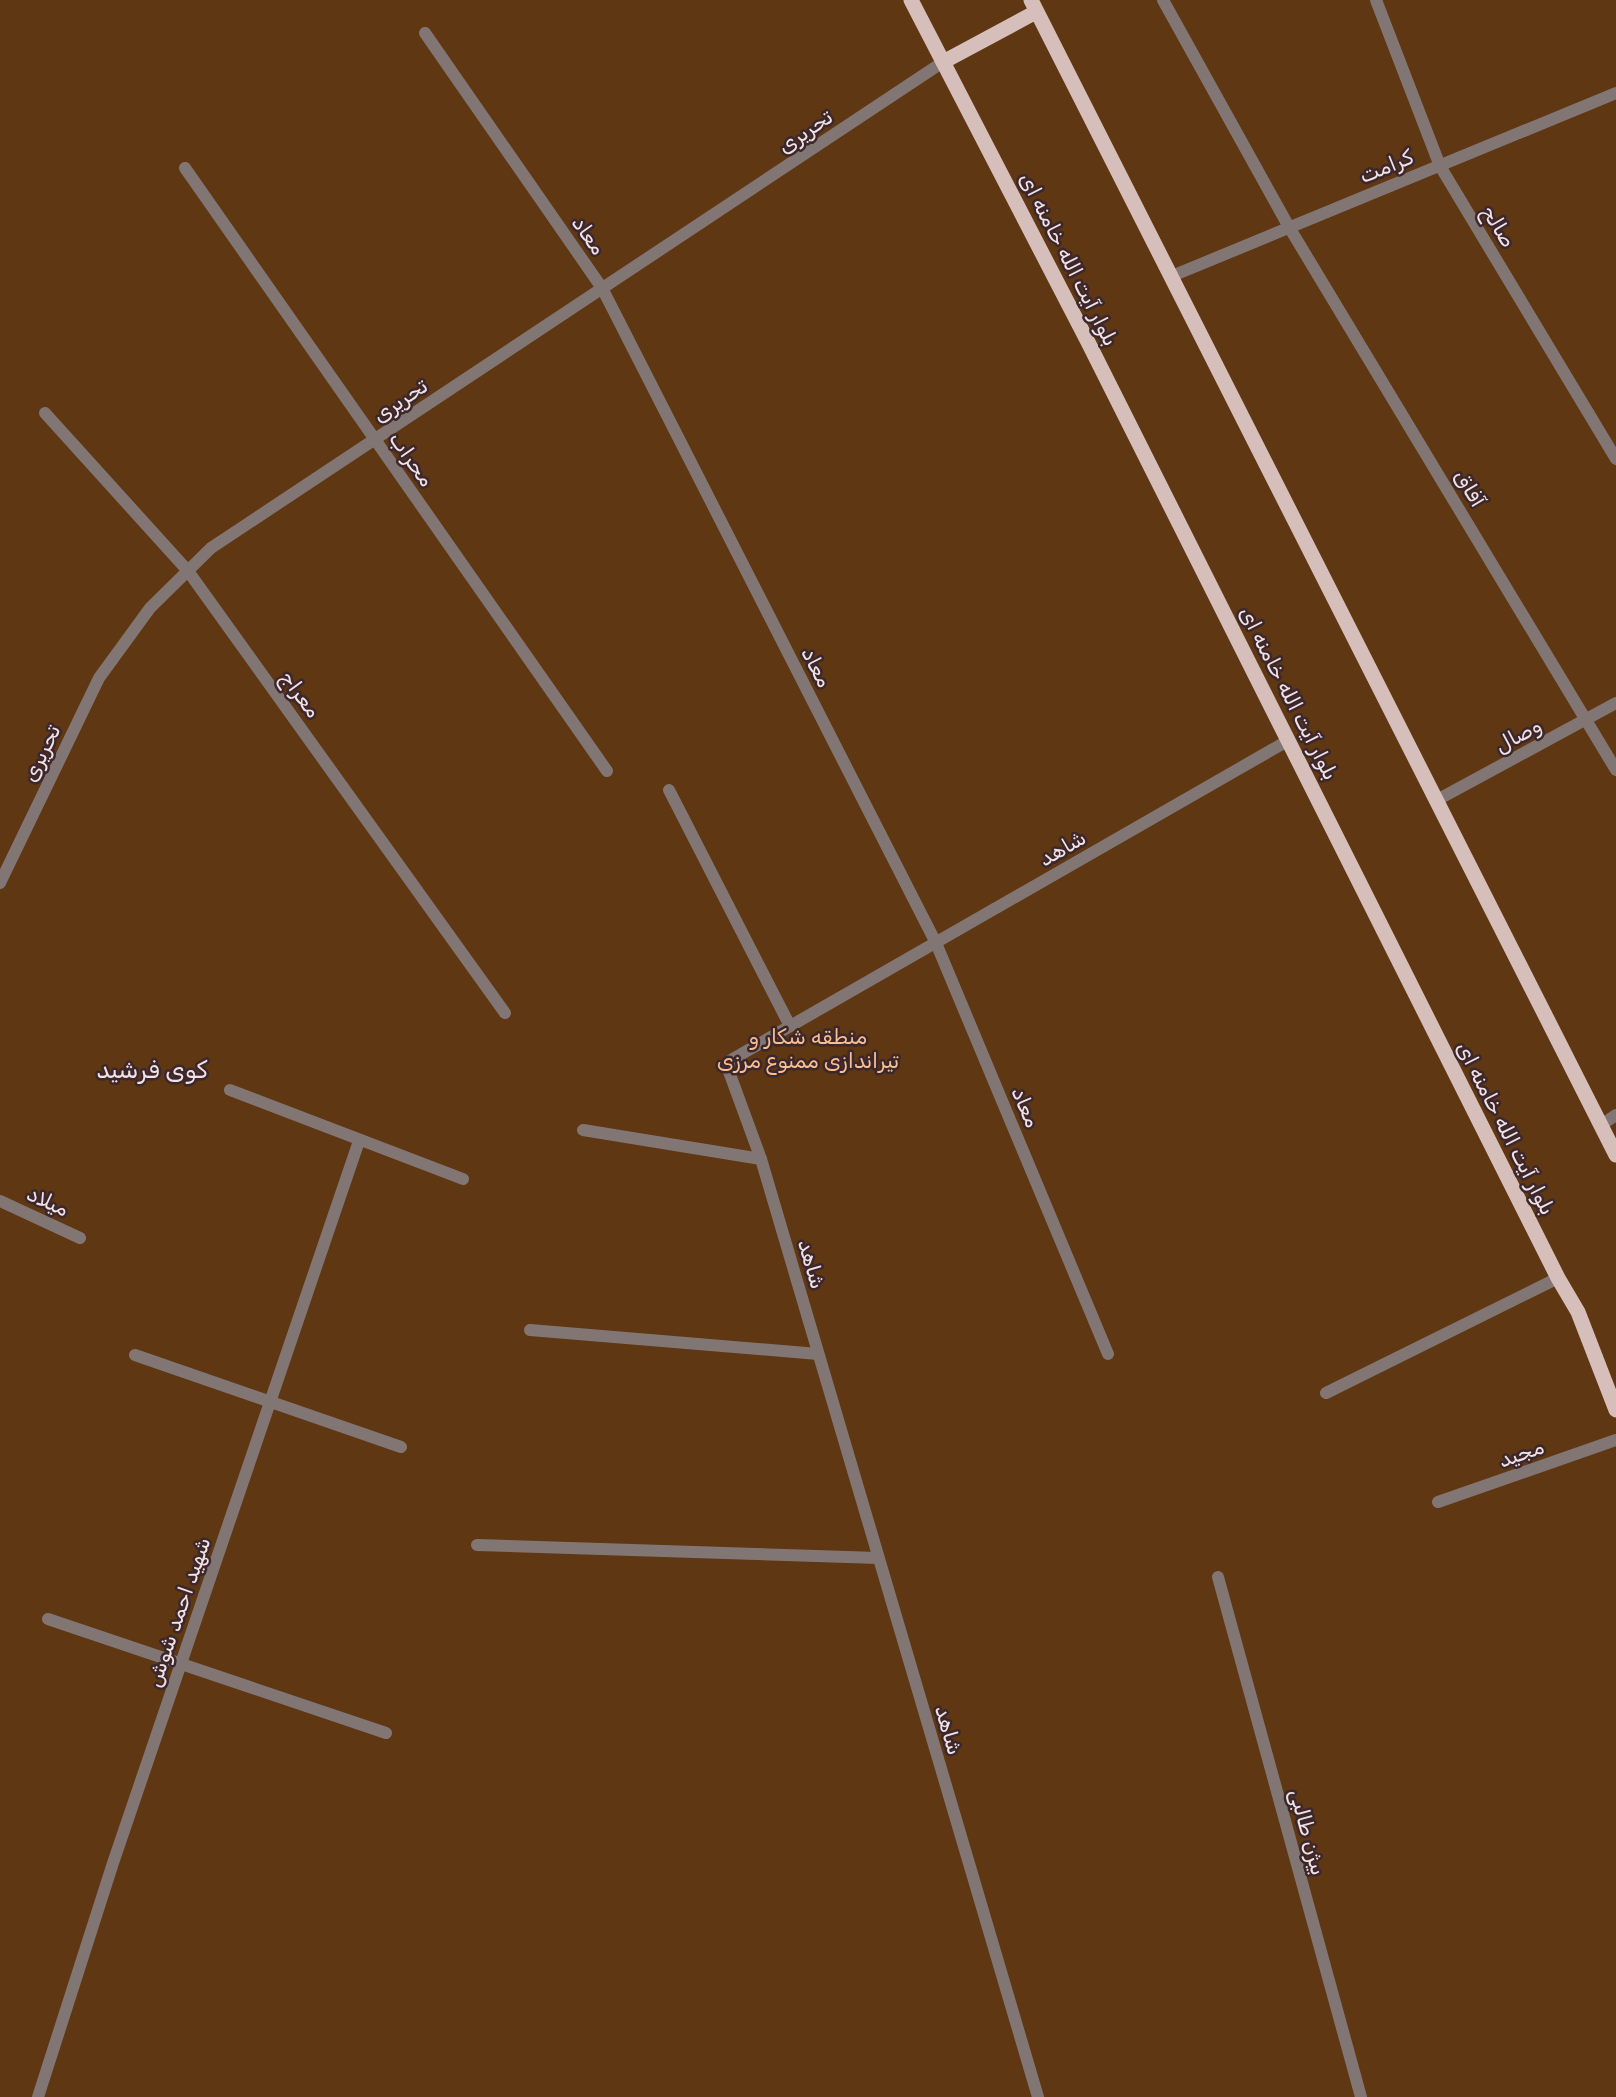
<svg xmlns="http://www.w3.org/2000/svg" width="1616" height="2097" viewBox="0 0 1616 2097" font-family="Rubik,Vazirmatn,sans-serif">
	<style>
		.green { fill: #5f3712 }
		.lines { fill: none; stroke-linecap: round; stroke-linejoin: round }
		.service { stroke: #827674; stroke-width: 12 }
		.minor { stroke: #827674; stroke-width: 12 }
		.primary { stroke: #d6bfbb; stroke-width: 15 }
		.labels { text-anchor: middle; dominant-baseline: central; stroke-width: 5; stroke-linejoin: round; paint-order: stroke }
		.street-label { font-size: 21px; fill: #f0e2e5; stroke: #3b272c }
		.park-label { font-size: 21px; fill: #f9be90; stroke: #3b272c }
		.quarter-label { font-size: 24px; fill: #f0e2e5; stroke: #3b272c }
	</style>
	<rect width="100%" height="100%" fill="#3b272c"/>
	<rect class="green" x="0" y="0" width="1616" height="2097"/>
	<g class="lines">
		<polyline class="service" points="1163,0 1289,227"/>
		<g class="minor">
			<polyline points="1376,0 1440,166 1616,459"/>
			<polyline points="425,33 602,288 936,943 1108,1354"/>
			<polyline points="185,168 607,771"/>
			<polyline points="1289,227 1616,770"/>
			<polyline points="1172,276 1616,93"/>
			<polyline points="45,413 188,571 505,1013"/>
			<polyline points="669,790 790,1026"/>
			<polyline points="1437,800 1616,703"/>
			<polyline points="0,883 99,678 150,608 211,548 943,62"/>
			<polyline points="230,1090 463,1179"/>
			<polyline points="1601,1125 1616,1115"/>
			<polyline points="583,1130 761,1159"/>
			<polyline points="0,1201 80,1238"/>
			<polyline points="530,1330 818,1354"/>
			<polyline points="135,1355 401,1447"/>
			<polyline points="1326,1393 1558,1278"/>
			<polyline points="1438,1502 1616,1440"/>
			<polyline points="477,1545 878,1558"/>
			<polyline points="1218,1577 1361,2097"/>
			<polyline points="48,1619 386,1733"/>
			<polyline points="38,2097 113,1863 359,1141"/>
			<polyline points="1038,2097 761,1159 728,1069 731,1060 1289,740"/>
		</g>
		<g class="primary">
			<polyline points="911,0 1088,342 1558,1278 1578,1312 1616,1410"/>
			<polyline points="1031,0 1616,1155"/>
			<polyline points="943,62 1036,12"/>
		</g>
	</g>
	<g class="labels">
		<g class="street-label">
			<text transform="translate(805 131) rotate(-34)">تحریری</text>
			<text transform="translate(1386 166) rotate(-22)">کرامت</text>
			<text transform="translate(1499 226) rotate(59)">صالح</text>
			<text transform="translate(589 235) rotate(55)">معاد</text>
			<text transform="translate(1069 259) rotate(63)">بلوار آیت الله خامنه ای</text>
			<text transform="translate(400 400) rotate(-34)">تحریری</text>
			<text transform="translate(412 459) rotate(55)">محراب</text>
			<text transform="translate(1470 488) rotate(59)">آفاق</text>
			<text transform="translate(817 667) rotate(63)">معاد</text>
			<text transform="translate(1289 693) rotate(63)">بلوار آیت الله خامنه ای</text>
			<text transform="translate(301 694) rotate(54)">معراج</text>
			<text transform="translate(1518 735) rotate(-28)">وصال</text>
			<text transform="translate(41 753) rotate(-64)">تحریری</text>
			<text transform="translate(1062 848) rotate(-30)">شاهد</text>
			<text transform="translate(1026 1107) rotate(67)">معاد</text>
			<text transform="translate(1506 1128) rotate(63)">بلوار آیت الله خامنه ای</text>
			<text transform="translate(48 1201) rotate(25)">میلاد</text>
			<text transform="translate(812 1264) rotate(74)">شاهد</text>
			<text transform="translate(1521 1453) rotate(-19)">مجید</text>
			<text transform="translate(178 1612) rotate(-71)">شهید احمد شوش</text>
			<text transform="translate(949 1730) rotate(74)">شاهد</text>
			<text transform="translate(1308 1832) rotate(75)">بیژن طالبی</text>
		</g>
		<g class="park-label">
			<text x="808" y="1036">منطقه شکار و<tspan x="808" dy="24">تیراندازی ممنوع مرزی</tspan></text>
		</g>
		<g class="quarter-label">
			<text x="152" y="1070">کوی فرشید</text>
		</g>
	</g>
</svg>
